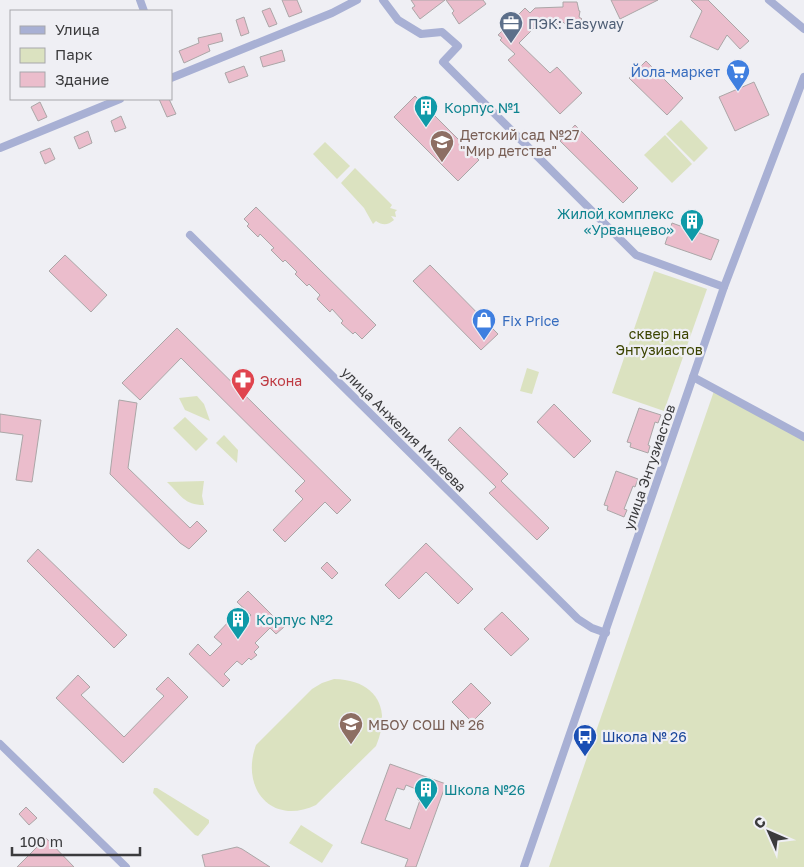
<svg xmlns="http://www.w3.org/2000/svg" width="804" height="867" viewBox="0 0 804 867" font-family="'Golos Text',sans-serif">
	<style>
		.green { fill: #dbe2c0 }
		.building { fill: #ebbdcc; stroke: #aba6a7; fill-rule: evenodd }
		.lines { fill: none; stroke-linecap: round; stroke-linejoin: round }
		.minor { stroke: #a8b0d4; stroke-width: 8 }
		.labels { text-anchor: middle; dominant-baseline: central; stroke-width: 4.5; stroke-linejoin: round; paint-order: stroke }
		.service-label { font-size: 14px; fill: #4e5e75; stroke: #efeff4; text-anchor: start }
		.shop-label { font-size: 14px; fill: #366cbe; stroke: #efeff4; text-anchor: end }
		.culture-label { font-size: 14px; fill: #0d838f; stroke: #efeff4; text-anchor: start }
		.education-label { font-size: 14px; fill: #785e54; stroke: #efeff4; text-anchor: start }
		.park-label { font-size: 14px; fill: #3c4400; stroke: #efeff4 }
		.health-label { font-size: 14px; fill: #be3a42; stroke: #efeff4; text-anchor: start }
		.street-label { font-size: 14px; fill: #3b3b3d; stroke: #efeff4 }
		.transit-label { font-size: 14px; fill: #164399; stroke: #efeff4; text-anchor: start }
	</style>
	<rect width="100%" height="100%" fill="#efeff4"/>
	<g class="green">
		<polygon points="681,120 708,148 694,162 666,134"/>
		<polygon points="665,135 692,164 672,183 644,155"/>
		<polygon points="325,142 350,166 337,179 313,154"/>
		<path d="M355 168 392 205 390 208 397 210 395 212 396 217 391 216 394 220C388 225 383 226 376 221L373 224 364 208 341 183Z"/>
		<polygon points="654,271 707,289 664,411 612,393"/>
		<polygon points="527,368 539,372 532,394 520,391"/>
		<polygon points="714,391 804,440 804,867 549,867"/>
		<polygon points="197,396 204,404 210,421 185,410 179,398"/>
		<polygon points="185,417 208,439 196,451 173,428"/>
		<polygon points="224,435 238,450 237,463 216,443"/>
		<path d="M204 481 202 496 204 505C184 505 181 495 167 482Z"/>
		<path d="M334 679C376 680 392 708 376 746L316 805C272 826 240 789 256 745L312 689 322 683Z"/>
		<polygon points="154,788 157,788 209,820 209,823 198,836 195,835 153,793"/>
		<polygon points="301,825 333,845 322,863 289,843"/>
	</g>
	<g class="building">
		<polygon points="282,0 297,0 302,12 289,17"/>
		<polygon points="411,0 445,0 420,19 412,8 415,6"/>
		<polygon points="446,0 483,0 486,4 459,24 452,13 454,11"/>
		<polygon points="611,0 658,0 620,19"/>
		<polygon points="691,0 708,0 749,41 740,49 727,35 718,50 690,37 702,11"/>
		<polygon points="563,2 577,2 579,11 580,11 579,17 582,19 574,26 570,22 567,26 562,21 558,25 554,21 550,25 546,21 542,26 539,23 519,43 550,73 557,67 582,93 560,114 508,60 515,54 500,40 502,38 498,35 525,8 530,13 535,8 563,7"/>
		<polygon points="270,8 277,24 269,27 262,11"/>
		<polygon points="244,17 249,33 241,36 236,20"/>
		<polygon points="221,33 223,41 208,45 210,51 184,63 179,51 199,43 198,38"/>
		<polygon points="282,50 285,61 263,67 260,57"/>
		<polygon points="646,61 683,98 667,115 629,78"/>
		<polygon points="244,66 248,76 229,83 225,73"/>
		<polygon points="754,82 769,115 735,131 719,97"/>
		<polygon points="415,96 479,160 458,181 394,117"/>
		<polygon points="159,99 169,99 176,114 167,117"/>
		<polygon points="40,102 47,117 38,121 31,107"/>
		<polygon points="121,116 126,128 115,132 111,121"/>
		<polygon points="575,125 638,188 623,203 560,141"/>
		<polygon points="88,131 92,143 79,149 74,137"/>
		<polygon points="50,148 55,159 45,164 40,152"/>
		<polygon points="256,207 376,325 362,339 355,332 353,334 341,323 343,321 332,309 330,312 317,299 320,295 309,284 307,286 295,274 297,272 285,260 283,262 271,250 274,248 260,234 258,237 247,226 249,224 244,219"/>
		<polygon points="672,223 719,240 711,260 665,244"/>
		<polygon points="65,255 107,295 91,312 49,271"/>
		<polygon points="430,265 498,334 481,350 413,281"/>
		<polygon points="177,328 351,500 337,514 325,502 285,542 273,530 303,499 295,491 305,481 181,358 140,400 122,383"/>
		<polygon points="119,400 137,403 128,468 190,528 197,521 207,531 189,549 180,543 110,474"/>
		<polygon points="554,404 591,441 574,458 537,422"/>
		<polygon points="639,408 661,415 658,423 655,422 648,445 650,446 648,453 630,447 631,443 627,442"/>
		<polygon points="0,414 41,420 32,482 16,480 23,435 0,432"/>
		<polygon points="460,427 508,474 501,481 549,528 537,540 489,493 496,487 448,440"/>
		<polygon points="616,471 638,479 635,487 633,486 624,509 627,510 624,517 607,510 608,506 604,505"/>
		<polygon points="426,543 473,589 458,604 426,572 399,599 385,585"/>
		<polygon points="38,549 127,635 114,648 27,561"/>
		<polygon points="327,562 338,573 332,579 321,568"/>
		<polygon points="248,591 284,627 276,634 270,628 255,643 259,647 254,652 257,655 251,660 249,658 242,665 237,661 224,674 230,680 223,687 189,654 198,644 210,656 222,644 214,637 233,617 242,625 251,615 237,602"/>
		<polygon points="502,612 529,639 511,656 484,629"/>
		<polygon points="78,675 90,687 81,695 124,737 164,696 156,689 168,677 188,697 123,763 56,698"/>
		<polygon points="471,683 491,703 472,722 452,702"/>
		<path d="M390 764 446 784 416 867H405L408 859 361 843ZM406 785 421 791 418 800H420L410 829 385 820 397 788 404 790Z"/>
		<polygon points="26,807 37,818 29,825 19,814"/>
		<polygon points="46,838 74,867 17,867"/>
		<polygon points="237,847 242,849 270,867 205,867 202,855"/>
	</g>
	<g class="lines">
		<g class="minor">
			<polyline points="140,0 144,11"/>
			<polyline points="383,0 398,20 421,34 442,32 458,46 443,62 636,255 724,287"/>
			<polyline points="769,0 804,29"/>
			<polyline points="171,78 332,13 357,0"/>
			<polyline points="0,148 120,99"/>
			<polyline points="190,235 578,619 592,628 606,633"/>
			<polyline points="693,377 804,437"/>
			<polyline points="0,744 126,867"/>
			<polyline points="524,867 724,287 804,77"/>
		</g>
	</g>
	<defs>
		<g id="office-pin" transform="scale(1.25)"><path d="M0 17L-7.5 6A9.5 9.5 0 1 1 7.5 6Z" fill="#5c6f8a" stroke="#efeff4"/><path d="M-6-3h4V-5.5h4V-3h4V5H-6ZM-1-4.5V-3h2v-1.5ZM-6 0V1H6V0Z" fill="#fff"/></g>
		<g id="supermarket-pin" transform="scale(1.25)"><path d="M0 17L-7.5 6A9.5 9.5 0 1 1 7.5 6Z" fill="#3f7fe0" stroke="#efeff4"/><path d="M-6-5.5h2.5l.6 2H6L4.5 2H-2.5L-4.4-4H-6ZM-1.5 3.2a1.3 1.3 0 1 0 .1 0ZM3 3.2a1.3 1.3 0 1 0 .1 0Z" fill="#fff"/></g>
		<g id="building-pin" transform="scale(1.25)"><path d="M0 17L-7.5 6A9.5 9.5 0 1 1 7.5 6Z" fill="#0f9aa8" stroke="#efeff4"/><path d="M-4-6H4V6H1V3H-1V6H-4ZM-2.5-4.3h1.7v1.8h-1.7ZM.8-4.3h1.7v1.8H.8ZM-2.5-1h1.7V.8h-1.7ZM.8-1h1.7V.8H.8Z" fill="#fff"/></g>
		<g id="school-pin" transform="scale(1.25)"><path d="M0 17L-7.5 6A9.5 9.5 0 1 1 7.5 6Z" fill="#8d6e63" stroke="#efeff4"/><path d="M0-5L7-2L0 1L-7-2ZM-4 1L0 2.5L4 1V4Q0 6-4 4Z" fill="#fff"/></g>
		<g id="shop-pin" transform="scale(1.25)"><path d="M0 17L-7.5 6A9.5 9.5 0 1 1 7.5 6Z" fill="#3f7fe0" stroke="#efeff4"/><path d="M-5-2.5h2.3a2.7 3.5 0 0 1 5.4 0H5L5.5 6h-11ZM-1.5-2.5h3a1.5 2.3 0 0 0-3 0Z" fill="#fff"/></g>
		<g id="pharmacy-pin" transform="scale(1.25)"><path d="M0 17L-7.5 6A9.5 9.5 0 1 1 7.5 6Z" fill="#e0444e" stroke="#efeff4"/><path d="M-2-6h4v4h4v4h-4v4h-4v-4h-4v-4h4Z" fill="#fff"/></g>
		<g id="bus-pin" transform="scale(1.25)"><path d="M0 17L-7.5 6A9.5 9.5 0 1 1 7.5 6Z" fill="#1a4fb4" stroke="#efeff4"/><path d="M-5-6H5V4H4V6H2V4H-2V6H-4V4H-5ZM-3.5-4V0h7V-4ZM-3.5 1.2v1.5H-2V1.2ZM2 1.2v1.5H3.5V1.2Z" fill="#fff"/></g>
	</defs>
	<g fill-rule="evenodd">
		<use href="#office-pin" x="511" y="23"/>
		<use href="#supermarket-pin" x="738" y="71"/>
		<use href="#building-pin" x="426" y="107"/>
		<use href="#school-pin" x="442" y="142"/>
		<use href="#building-pin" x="692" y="221"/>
		<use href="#shop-pin" x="484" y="320"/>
		<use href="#pharmacy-pin" x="243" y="380"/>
		<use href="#building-pin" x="238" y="619"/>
		<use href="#school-pin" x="351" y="724"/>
		<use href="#bus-pin" x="585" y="736"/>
		<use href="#building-pin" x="426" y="789"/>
	</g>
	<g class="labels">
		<g class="service-label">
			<text x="528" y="23">ПЭК: Easyway</text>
		</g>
		<g class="shop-label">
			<text x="720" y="71">Йола-маркет</text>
			<text x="502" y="320" text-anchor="start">Fix Price</text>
		</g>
		<g class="culture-label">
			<text x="444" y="107">Корпус №1</text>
			<text x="674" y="213" text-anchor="end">Жилой комплекс<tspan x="674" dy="16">«Урванцево»</tspan></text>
			<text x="256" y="619">Корпус №2</text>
			<text x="444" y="789">Школа №26</text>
		</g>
		<g class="education-label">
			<text x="460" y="134">Детский сад №27<tspan x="460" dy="16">"Мир детства"</tspan></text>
			<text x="368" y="724">МБОУ СОШ № 26</text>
		</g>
		<g class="park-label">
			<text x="659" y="333">сквер на<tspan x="659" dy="16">Энтузиастов</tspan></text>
		</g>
		<g class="health-label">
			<text x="260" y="380">Экона</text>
		</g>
		<g class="street-label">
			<text transform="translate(404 429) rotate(45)">улица Анжелия Михеева</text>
			<text transform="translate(649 467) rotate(-71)">улица Энтузиастов</text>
		</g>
		<g class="transit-label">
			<text x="602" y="736">Школа № 26</text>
		</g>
	</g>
	<rect x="10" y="10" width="162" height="90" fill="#efeff4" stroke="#a7a7ab"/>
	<rect x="20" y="26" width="25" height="8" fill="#a8b0d4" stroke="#a7a7ab"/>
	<text x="55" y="35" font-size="15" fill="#3b3b3d">Улица</text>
	<rect x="20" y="48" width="25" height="15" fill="#dbe2c0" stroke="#a7a7ab"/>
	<text x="55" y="60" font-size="15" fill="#3b3b3d">Парк</text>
	<rect x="20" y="72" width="25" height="15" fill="#ebbdcc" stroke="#a7a7ab"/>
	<text x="55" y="85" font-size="15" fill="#3b3b3d">Здание</text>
	<g transform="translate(769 832) rotate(315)" stroke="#efeff4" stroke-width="4" paint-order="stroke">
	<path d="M0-4L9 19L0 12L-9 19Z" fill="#3b3b3d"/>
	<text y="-8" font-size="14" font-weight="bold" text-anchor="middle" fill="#3b3b3d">С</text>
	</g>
	<path d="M12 847v8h128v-8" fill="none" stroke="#3b3b3d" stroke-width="2.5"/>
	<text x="20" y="847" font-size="15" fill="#3b3b3d" stroke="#efeff4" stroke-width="4" paint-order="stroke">100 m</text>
</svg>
